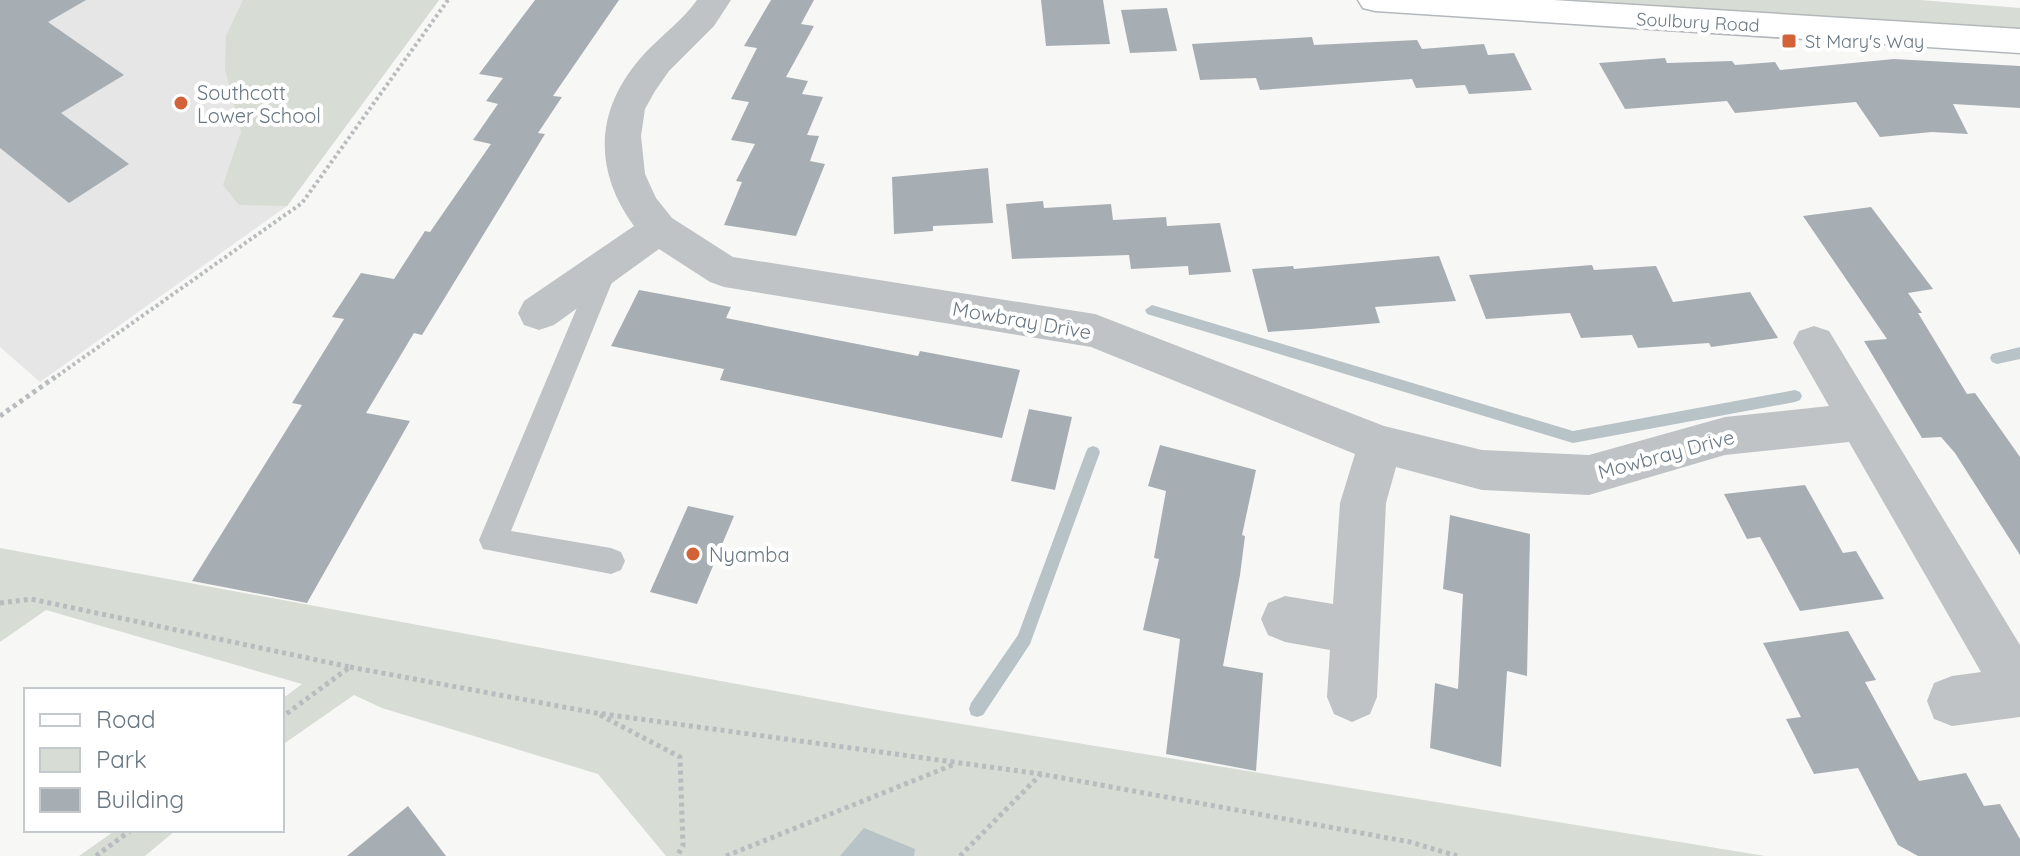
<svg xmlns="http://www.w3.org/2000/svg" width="2020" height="856" viewBox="0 0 2020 856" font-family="Quicksand,sans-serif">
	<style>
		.built { fill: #e5e6e5 }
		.green { fill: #d7dcd4 }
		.water { fill: #b8c3c7 }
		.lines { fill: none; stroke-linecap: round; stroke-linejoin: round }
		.stream { fill: #b8c3c7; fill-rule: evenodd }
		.building { fill: #a7aeb3 }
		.secondary-casing { stroke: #b4b8bc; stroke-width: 3 }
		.path-far1 { stroke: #b9bcbe; stroke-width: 4; stroke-dasharray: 3 3; stroke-linecap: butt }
		.path { stroke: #b9bcbe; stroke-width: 5; stroke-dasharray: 4 4; stroke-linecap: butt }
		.lane { fill: #bfc3c6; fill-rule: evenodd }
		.street { fill: #bfc3c6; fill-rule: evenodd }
		.secondary { fill: #fff; fill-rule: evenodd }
		.poi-dot { fill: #d36239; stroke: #fff; stroke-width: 3 }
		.labels { text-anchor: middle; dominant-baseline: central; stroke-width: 8; stroke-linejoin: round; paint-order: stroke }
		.far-street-label { font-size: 18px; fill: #697783; stroke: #fff }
		.far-poi-label { font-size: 18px; fill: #697783; stroke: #fff; text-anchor: start }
		.poi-label { font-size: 20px; fill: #697783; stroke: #fff; text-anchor: start }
		.street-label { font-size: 20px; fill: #697783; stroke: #fff }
	</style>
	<rect width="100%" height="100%" fill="#f7f7f5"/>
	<polygon class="built" points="0,0 439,0 287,206 40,382 0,347"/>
	<g class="green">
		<polygon points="243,0 439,0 287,206 239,205 223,185 241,132 225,69 226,36"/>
		<polygon points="1485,0 1920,0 2020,8 2020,32"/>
		<polygon points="0,548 889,712 1765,856 666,856 598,774 382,708 354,695 282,745 282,699 302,684 46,610 0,642"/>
		<polygon points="116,830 176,830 145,856 79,856"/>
	</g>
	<polygon class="water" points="864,828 915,849 914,856 840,856"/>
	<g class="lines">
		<g class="stream">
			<polygon points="1152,305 1573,431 1795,390 1800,392 1802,396 1800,400 1795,402 1573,443 1147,314 1145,310"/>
			<polygon points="2020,347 2020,359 1997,364 1992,362 1990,358 1992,354"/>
			<polygon points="1093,446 1098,448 1100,452 1030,644 983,715 977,717 971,715 969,709 971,703 1018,635 1086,452 1088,448"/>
		</g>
	</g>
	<g class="building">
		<polygon points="0,0 86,0 48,22 124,75 61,113 129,164 69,203 0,148"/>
		<polygon points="535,0 619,0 553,96 562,97 538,133 545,134 422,335 414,333 366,413 410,421 307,603 192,581 302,405 292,403 344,319 332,317 361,273 394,279 425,231 430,232 491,144 473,140 498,104 486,101 503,78 479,74"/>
		<polygon points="771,0 814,0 801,24 814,26 786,77 808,81 802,94 823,97 807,135 819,136 810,161 825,164 796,236 724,225 742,182 736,181 755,144 731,140 749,102 731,99 757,48 744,46"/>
		<polygon points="1041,0 1103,0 1110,44 1046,46"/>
		<polygon points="1167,8 1177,51 1130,53 1121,10"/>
		<polygon points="1312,37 1314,45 1417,40 1422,49 1484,44 1488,55 1514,53 1532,90 1469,94 1465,85 1416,88 1412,79 1260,90 1256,78 1200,80 1192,44"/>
		<polygon points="1665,58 1667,63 1732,61 1735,65 1775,62 1780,70 1894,59 2020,66 2020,108 1953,104 1968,134 1932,132 1880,137 1856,102 1735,113 1727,101 1625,109 1599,63"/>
		<polygon points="988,168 993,223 933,226 933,231 894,234 892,177"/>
		<polygon points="1043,201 1044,208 1111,204 1113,220 1166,217 1167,226 1220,223 1231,272 1189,275 1188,266 1131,269 1129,255 1012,259 1006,204"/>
		<polygon points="1871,207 1933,289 1908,293 1922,313 1918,313 1967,394 1975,393 2020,457 2020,555 1955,453 1941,437 1922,438 1864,341 1887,339 1803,216"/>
		<polygon points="1439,256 1456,301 1375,307 1380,323 1311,329 1268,332 1252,269 1293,266 1294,269"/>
		<polygon points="1592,265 1594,270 1656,266 1673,302 1750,292 1778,338 1711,347 1709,343 1638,348 1632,335 1581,338 1570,313 1486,319 1469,275"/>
		<polygon points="639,290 731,307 726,318 918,356 920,351 1020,370 1002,438 720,380 724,369 611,346"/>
		<polygon points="1029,409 1072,417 1055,490 1011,481"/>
		<polygon points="1160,445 1256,470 1242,535 1245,536 1240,575 1223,666 1263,673 1256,771 1166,754 1180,639 1143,630 1159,559 1154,558 1166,491 1148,486"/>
		<polygon points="1805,485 1843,553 1856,551 1884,599 1800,611 1760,537 1747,539 1724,494"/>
		<polygon points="688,506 734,516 697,604 650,592"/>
		<polygon points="1450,515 1530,534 1527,676 1507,671 1501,767 1430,748 1435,683 1458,689 1463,594 1443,589"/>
		<polygon points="1848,631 1876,680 1865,682 1919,781 1966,773 1984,806 2000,804 2020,839 2020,856 1918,856 1898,845 1858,768 1814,774 1786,719 1801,717 1763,643"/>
		<polygon points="408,806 446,856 347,856"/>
	</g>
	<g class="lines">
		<g class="secondary-casing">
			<polygon id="secondary" points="1358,0 1553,0 2020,29 2020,53 1375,11 1363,8"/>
		</g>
		<polyline class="path-far1" points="53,379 302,203 448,0"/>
		<g class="path">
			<polyline points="0,416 55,377"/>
			<polyline points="0,603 31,599 350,667 282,717"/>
			<polyline points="350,667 596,713 1041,774"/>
			<polyline points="600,715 680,757 683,846 677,856"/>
			<polyline points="96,856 131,830"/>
			<polyline points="726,856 955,764"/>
			<polyline points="960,856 1041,774 1410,842 1457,856"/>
		</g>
		<polygon class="lane" points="607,256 615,258 619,265 511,531 611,548 621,552 625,561 621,570 611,574 483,549 479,540 595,265 599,258"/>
		<path class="street" d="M697 0H731L714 26 669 71 655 91 645 109 641 136 645 174 656 198 672 218 733 257 1095 314 1384 426 1482 450 1589 455 1725 417 1829 406 1793 343 1799 331 1814 326 1829 331 2020 645V717L1952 726 1934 719 1927 701 1934 683 1952 676 1981 672 1849 442 1725 455 1589 495 1482 490 1396 467 1386 503 1377 697 1370 714 1352 722 1334 714 1327 697 1330 650 1285 642 1268 635 1261 619 1268 603 1285 596 1333 604 1340 503 1355 454 1091 347 724 287 710 282 659 249 554 325 539 330 524 325 518 313 524 301 634 226C591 167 596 106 645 53 662 35 683 20 697 0Z"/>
		<use href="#secondary" class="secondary"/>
	</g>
	<g class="poi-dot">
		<rect x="1781" y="33" width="16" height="16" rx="4"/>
		<circle cx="181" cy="103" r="8"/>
		<circle cx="693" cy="554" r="8"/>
	</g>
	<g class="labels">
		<g class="far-street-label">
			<text transform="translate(1698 22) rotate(3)">Soulbury Road</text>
		</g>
		<g class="far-poi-label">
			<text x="1805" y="41">St Mary's Way</text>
		</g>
		<g class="poi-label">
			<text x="197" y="92">Southcott<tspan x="197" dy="23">Lower School</tspan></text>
			<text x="709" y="554">Nyamba</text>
		</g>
		<g class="street-label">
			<text transform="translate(1022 320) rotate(10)">Mowbray Drive</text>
			<text transform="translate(1666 454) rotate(-15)">Mowbray Drive</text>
		</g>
	</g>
	<rect x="24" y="688" width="260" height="144" fill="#ffffff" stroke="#c3c9cd" stroke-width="2"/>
	<rect x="40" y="714" width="40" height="12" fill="#ffffff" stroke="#c3c9cd" stroke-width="2"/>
	<text x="96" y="728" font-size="24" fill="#697783">Road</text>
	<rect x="40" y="748" width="40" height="24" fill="#d7dcd4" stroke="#c3c9cd" stroke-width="2"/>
	<text x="96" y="768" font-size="24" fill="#697783">Park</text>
	<rect x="40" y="788" width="40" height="24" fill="#a7aeb3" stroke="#c3c9cd" stroke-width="2"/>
	<text x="96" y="808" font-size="24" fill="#697783">Building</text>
</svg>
